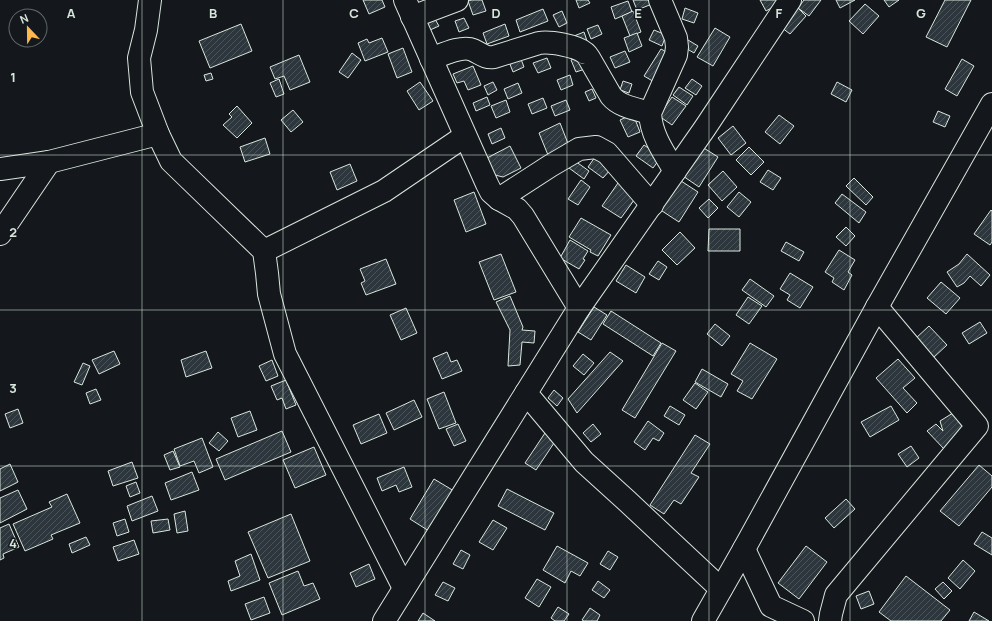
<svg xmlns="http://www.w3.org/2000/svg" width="992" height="621" viewBox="0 0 992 621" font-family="Manrope,sans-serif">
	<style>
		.building { fill: url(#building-hatch); stroke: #d8e6dc }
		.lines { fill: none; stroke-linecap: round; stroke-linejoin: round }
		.minor-casing { stroke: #d8e6dc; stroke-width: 24 }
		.minor { stroke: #14181c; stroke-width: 22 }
		.grid { fill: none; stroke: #d8e6dc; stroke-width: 1; stroke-opacity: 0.55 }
		.grid-label { font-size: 13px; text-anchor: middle; font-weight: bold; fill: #d8e6dc; stroke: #14181c; stroke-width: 3; stroke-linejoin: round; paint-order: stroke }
	</style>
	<defs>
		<pattern id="building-hatch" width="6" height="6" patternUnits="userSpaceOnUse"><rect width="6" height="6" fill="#2c363c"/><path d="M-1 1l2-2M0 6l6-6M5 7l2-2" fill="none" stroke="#4a5358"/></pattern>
	</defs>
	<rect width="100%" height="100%" fill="#14181c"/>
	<g class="building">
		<polygon points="363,0 382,0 385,7 369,14"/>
		<polygon points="472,0 482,0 486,11 473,15 468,1"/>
		<polygon points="576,0 588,0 590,3 579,8"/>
		<polygon points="633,0 656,0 657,2 637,10"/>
		<polygon points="760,0 785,0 766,11"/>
		<polygon points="804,0 821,0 809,16 798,8"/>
		<polygon points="836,0 855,0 840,8"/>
		<polygon points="884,0 899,0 889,7"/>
		<polygon points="945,0 971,0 947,47 926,37"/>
		<polygon points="628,1 632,12 615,19 611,7"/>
		<polygon points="865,4 879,16 863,34 849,21"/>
		<polygon points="685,8 698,13 694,23 682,19"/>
		<polygon points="798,8 806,16 790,34 781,27"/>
		<polygon points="543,9 548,21 520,32 516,20"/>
		<polygon points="562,11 567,23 559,27 553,15"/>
		<polygon points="633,11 641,32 630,36 622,16"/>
		<polygon points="432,14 439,26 430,30 424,19"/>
		<polygon points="464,18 469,28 459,32 455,21"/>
		<polygon points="241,24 252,51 210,68 199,41"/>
		<polygon points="505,24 509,36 487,44 483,33"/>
		<polygon points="598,25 602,34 591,39 587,29"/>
		<polygon points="715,28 730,37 713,66 697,57"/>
		<polygon points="654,30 666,35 662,46 649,40"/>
		<polygon points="584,32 587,41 577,45 574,36"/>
		<polygon points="637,33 642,46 629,52 624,38"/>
		<polygon points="382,38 388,52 365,61 358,43 367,39 369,43"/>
		<polygon points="688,40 698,46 694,53 684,47"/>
		<polygon points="403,48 412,72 397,78 388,54"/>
		<polygon points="661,49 672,55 656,83 644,76"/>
		<polygon points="625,51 630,62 615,68 610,57"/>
		<polygon points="352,53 361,60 348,78 339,72"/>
		<polygon points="519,54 524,67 513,72 508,59"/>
		<polygon points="299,55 310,82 290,90 284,76 275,79 270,67"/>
		<polygon points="580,56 585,69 576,72 571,60"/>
		<polygon points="547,58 551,68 538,73 533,63"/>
		<polygon points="962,59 974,66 957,96 945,89"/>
		<polygon points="473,66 481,85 468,90 464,81 457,83 453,74"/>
		<polygon points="211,73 213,79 206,81 204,75"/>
		<polygon points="570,75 573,85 561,90 557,80"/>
		<polygon points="279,79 284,94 276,97 270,83"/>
		<polygon points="692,79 702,86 696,95 685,88"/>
		<polygon points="623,81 632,84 629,93 620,90"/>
		<polygon points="420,82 433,101 419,110 407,91"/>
		<polygon points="493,82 497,90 488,95 484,86"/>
		<polygon points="837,82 852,90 846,102 831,94"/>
		<polygon points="518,83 522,93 508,99 504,89"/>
		<polygon points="679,87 693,96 687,105 673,95"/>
		<polygon points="592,89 596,98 589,101 585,92"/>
		<polygon points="487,97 490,105 476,111 473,103"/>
		<polygon points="672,97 686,106 672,125 659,116"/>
		<polygon points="543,98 547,108 532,114 528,104"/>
		<polygon points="506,100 510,112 496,118 491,106"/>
		<polygon points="566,100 570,110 555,116 551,106"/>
		<polygon points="237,106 252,123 237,138 223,125 232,117 229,114"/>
		<polygon points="293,110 303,122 291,132 281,120"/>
		<polygon points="938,111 950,116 945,127 933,122"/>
		<polygon points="633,114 640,132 628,137 620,120"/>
		<polygon points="779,115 794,126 780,144 765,132"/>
		<polygon points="560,123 569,146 548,155 539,133"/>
		<polygon points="733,126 746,143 731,155 718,138"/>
		<polygon points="501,128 505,138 492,144 488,134"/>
		<polygon points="265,138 270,154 245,162 240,147"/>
		<polygon points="644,145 661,157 653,168 636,156"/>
		<polygon points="699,145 718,157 699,187 680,174"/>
		<polygon points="510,146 521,168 503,177 495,175 487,158"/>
		<polygon points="749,147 764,162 751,175 736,160"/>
		<polygon points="595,157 611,169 603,178 588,167"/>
		<polygon points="575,161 589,171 584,179 569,168"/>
		<polygon points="350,164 357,181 337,190 330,172"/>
		<polygon points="768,170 781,178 773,190 760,182"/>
		<polygon points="723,171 737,187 722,201 708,185"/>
		<polygon points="854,178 873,197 866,205 846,186"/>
		<polygon points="678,179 698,192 679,222 659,209"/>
		<polygon points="581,180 590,187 578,205 568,199"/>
		<polygon points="618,183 637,196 621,218 602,206"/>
		<polygon points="474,192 486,224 466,232 454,200"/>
		<polygon points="739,192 751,202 739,217 727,207"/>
		<polygon points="842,194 866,212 859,223 835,203"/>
		<polygon points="709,199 718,208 708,218 699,208"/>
		<polygon points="991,210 992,211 992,242 990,245 974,234"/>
		<polygon points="581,218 611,235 598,256 590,252 591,250 569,237"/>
		<polygon points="846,227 855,236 846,246 836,237"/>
		<polygon points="709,229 740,229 740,251 708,251"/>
		<polygon points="680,232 695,248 677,265 662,250"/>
		<polygon points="570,240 588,251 583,259 585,260 579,269 560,258"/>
		<polygon points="786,242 804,252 799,261 781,251"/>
		<polygon points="839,250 855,260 848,272 852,275 844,290 832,282 834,278 825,272"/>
		<polygon points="501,254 516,292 494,300 479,262"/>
		<polygon points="967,254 990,275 981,286 970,276 964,283 957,287 947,272 959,264"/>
		<polygon points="386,259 396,284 366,295 361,283 365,281 360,269"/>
		<polygon points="658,261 667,267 659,280 649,274"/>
		<polygon points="626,265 645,277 636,293 616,281"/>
		<polygon points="790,273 813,287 800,308 787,300 790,295 780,289"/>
		<polygon points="750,279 774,296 766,307 742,290"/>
		<polygon points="941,282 960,298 946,314 927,298"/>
		<polygon points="510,296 523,327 522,330 535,331 534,343 522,342 520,365 508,366 510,330 496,302"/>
		<polygon points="748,297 762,306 749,324 736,315"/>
		<polygon points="594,307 607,315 591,340 578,332"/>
		<polygon points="406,308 417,333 401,340 390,315"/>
		<polygon points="611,311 661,343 653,356 603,324"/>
		<polygon points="980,322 987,333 969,344 962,333"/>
		<polygon points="715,324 730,336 722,346 707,334"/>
		<polygon points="929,326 947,345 933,358 915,339"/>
		<polygon points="662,343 676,351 635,418 622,410"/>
		<polygon points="750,343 777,359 752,399 737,391 743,381 731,374"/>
		<polygon points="114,351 120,364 99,374 92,360"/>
		<polygon points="206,351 212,368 186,377 181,360"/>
		<polygon points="447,352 451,362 457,360 462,371 442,379 433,358"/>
		<polygon points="610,352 623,361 577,413 568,399"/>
		<polygon points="583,354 594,363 584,375 573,366"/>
		<polygon points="898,359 915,378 903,388 917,403 907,413 876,378"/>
		<polygon points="272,360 278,376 266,381 259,366"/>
		<polygon points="83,363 90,366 82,385 74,382"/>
		<polygon points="702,369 728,384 721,397 695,382"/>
		<polygon points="286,380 296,405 286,409 282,398 277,400 271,386"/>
		<polygon points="695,383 708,392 696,409 683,400"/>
		<polygon points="96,389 101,400 90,404 86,393"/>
		<polygon points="554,390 563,398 557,406 548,398"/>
		<polygon points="444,392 456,423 439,429 427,399"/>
		<polygon points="414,400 422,417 394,430 386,413"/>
		<polygon points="670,406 685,415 679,425 664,416"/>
		<polygon points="891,406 899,420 870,437 861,422"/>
		<polygon points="18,409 23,423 10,428 5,414"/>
		<polygon points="250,411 257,430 238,437 231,418"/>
		<polygon points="953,413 966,430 944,449 927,431 936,424 943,431 940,421"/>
		<polygon points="379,414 387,433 361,444 353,425"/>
		<polygon points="648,421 664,433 659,441 653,438 645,450 634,442"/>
		<polygon points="458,424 466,441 454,446 446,429"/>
		<polygon points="593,424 601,434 591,442 583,433"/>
		<polygon points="547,430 558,437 536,470 525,463"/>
		<polygon points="282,431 291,452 225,480 216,459"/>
		<polygon points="218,432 228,441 219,451 209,443"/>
		<polygon points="695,435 710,444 691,473 699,477 681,504 674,500 664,514 650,505"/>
		<polygon points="202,438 213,467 199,473 194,461 180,466 174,449"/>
		<polygon points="911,446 919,458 907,467 898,454"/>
		<polygon points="314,447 326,475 295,488 283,460"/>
		<polygon points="173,451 180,467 170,470 164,455"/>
		<polygon points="132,462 138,478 113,486 108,471"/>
		<polygon points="10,464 18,482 0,491 0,469"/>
		<polygon points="979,465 992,476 992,487 959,526 940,511"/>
		<polygon points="404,467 412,487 399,492 396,485 382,491 377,478"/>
		<polygon points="192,472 199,490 171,500 165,483"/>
		<polygon points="434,479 454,491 429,531 410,519"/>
		<polygon points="136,482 140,493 130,497 126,486"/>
		<polygon points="507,489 554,513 545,530 498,506"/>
		<polygon points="18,490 27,509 0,523 0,498"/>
		<polygon points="67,494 80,523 51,535 53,539 25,551 13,524 52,507 49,502"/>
		<polygon points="152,496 158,511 132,521 127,506"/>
		<polygon points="846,499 855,509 834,528 825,518"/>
		<polygon points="185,511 188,531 177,533 174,514"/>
		<polygon points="291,514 310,561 268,578 248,532"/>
		<polygon points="125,519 129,532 117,536 113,523"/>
		<polygon points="168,519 170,530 153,533 151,521"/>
		<polygon points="493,520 507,528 493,550 479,542"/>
		<polygon points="9,524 19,547 3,554 4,558 0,560 0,528"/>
		<polygon points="982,532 992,538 992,555 974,544"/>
		<polygon points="86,537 90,545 72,553 69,544"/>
		<polygon points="134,540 139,554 118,561 113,547"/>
		<polygon points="557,546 588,563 580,576 571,571 565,583 543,570"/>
		<polygon points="806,546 827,562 799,599 778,583"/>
		<polygon points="461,550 470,555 463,569 453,564"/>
		<polygon points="608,551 618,557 610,570 600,564"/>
		<polygon points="251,554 260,580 231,591 228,581 240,576 235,561"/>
		<polygon points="963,560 975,571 960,589 948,578"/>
		<polygon points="369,564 375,579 356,587 350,573"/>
		<polygon points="298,571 304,586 313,583 320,599 282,615 269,583"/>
		<polygon points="906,576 950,610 941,621 891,621 879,612"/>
		<polygon points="537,579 551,587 539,607 525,598"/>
		<polygon points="598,581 610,590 604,598 592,590"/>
		<polygon points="443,582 455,588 448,601 435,595"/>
		<polygon points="943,582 952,591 944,599 935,589"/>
		<polygon points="869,591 874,604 861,609 856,596"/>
		<polygon points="264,597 270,613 251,620 245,604"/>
		<polygon points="558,607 569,614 564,621 555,621 551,618"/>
		<polygon points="590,608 600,615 597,621 584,621 582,620"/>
		<polygon points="974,612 989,621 969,621"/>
		<polygon points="423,613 435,621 418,621"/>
	</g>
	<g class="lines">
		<g class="minor-casing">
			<g id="minor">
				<polyline points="150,0 146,30 139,58 142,92 158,134 171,161 264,251 267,273 269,294 285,354 404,588"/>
				<polyline points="405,0 487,184 491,192 499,199 517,209 523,216 579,308 526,393 584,462 627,501 721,589"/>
				<path d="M660 0 676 38 677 47 676 55 650 113C651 135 664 153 675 171"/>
				<polyline points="412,17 457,0"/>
				<path d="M431 59C442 55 462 45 473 50 482 54 484 58 494 57L539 43C550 41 577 46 585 53 586 53 589 58 589 58L611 96C620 107 637 109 650 113"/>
				<polyline points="0,169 49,162 158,134"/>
				<polyline points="499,199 550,166 579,149 596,147 607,153 652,205"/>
				<polyline points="0,234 49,162"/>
				<polyline points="264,251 384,191 465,136"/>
				<polyline points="579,308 705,128 790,0"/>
				<polyline points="744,549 771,606 803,621"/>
				<polyline points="384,621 526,393"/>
				<polyline points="703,621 744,549 877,307 992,104"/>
				<polyline points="830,621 831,614 836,595 977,426 877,307"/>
			</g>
		</g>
		<use href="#minor" class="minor"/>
	</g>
	<path class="grid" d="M142 0V621M283 0V621M425 0V621M567 0V621M709 0V621M850 0V621M0 155H992M0 310H992M0 466H992"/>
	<g class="grid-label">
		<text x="71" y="18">A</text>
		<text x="213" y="18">B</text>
		<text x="354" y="18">C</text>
		<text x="496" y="18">D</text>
		<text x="638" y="18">E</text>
		<text x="779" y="18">F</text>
		<text x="921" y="18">G</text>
		<text x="13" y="82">1</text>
		<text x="13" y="237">2</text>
		<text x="13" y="393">3</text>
		<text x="13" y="548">4</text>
	</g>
	<g transform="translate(28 28) rotate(338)"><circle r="19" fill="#14181c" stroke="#626a69"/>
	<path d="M0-3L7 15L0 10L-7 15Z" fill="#ffb74d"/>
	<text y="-6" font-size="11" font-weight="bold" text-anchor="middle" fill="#d8e6dc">N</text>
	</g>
</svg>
